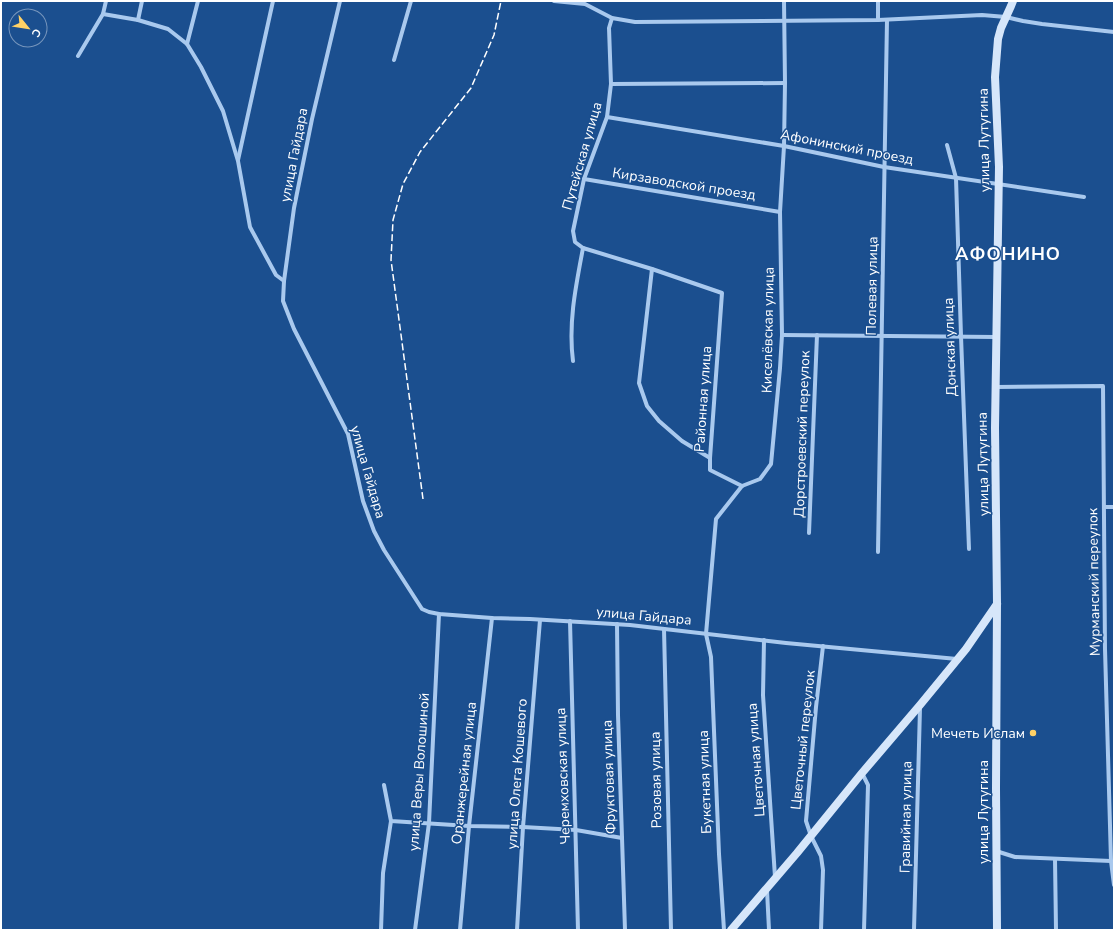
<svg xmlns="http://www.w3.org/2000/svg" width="1115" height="931" viewBox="0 0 1115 931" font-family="'Nunito Sans',sans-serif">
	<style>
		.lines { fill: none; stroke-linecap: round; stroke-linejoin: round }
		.street { stroke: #a9c9ee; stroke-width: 4 }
		.secondary { stroke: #d6e6fa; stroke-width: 8 }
		.rail { stroke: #fff; stroke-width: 1.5; stroke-dasharray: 7 3; stroke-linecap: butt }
		.poi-dot { fill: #ffd166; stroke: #1b4f8f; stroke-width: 1.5 }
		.labels { text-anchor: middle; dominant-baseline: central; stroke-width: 3; stroke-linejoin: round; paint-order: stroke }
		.street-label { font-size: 14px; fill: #fff; stroke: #1b4f8f }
		.poi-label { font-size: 14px; fill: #fff; stroke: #1b4f8f; text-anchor: end }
		.district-label { font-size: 18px; font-weight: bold; letter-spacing: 1px; fill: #fff; stroke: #1b4f8f }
	</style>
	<rect width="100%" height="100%" fill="#1b4f8f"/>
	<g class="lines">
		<g class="street">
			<polyline points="340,1 312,119 294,208 284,281 283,301 294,329 348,434 363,501 374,531 384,550 422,609 429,612 439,614 492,618 530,619 630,625 786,643 957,659"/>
			<polyline points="554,1 585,4 612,18 635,22 878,20 982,15 1006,17 1023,21 1042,24 1114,32"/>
			<polyline points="103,14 138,20 168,29 187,44 201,67 223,111 238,161 250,227 276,275 284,281"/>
			<polyline points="612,18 609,28 611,84 607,117 584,179 573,231 575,242 583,248 652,269 722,293 710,458 710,470 742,486"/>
			<polyline points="138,20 142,1"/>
			<polyline points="878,20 878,1"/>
			<polyline points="187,44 198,1"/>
			<polyline points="78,56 103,14 106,1"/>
			<polyline points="394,60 411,1"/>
			<polyline points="611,84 785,83"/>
			<polyline points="607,117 784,146 884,167 1084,197"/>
			<polyline points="947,145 956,178 961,336 969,549"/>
			<polyline points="238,160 273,1"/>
			<polyline points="584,179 780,212"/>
			<polyline points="652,269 639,383 647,406 659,421 682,441 710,458"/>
			<polyline points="782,335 996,337"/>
			<path d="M573 361C568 323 576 285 583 248"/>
			<polyline points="996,387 1103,386 1105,649 1111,861 1114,885"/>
			<polyline points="1104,507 1114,507"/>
			<polyline points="809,533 817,335"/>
			<polyline points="878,552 887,20"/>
			<polyline points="570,621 578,930"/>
			<polyline points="617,624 618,715 625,930"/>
			<polyline points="664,629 671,930"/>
			<polyline points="764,640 763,695 775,877"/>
			<polyline points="862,773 868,785 864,930"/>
			<polyline points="384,785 391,821 469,826 523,827 576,830 622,838"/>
			<polyline points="996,851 1015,857 1111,861"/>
			<polyline points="1055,859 1056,930"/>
			<polyline points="767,890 769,930"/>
			<polyline points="381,930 383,873 391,821"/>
			<polyline points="415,930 429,823 439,614"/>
			<polyline points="460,930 469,826 492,618"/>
			<polyline points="517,930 523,827 540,620"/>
			<polyline points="724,930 719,854 711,657 706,634 716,519 742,486 760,479 771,464 780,368 782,335 780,212 784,146 785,83 784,1"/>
			<polyline points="821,930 823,870 821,856 811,836 806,821 816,707 823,646"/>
			<polyline points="914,930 920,708"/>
		</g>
		<g class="secondary">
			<polyline points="731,930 797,853 862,773 920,705 966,649 997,604"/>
			<polyline points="997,930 996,788 997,603 995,428 999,167 995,77 998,39 1001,28 1011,6 1013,1"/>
		</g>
		<polyline class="rail" points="423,499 391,260 393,220 403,184 420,152 471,88 494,35 501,1"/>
	</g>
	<circle class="poi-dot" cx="1033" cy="733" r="4"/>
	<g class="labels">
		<g class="street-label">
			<text transform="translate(984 140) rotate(-91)">улица Лутугина</text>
			<text transform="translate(847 147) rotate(11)">Афонинский проезд</text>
			<text transform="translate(294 155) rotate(-79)">улица Гайдара</text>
			<text transform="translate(582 156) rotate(-74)">Путейская улица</text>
			<text transform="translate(684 184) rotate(9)">Кирзаводской проезд</text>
			<text transform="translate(872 286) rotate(-89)">Полевая улица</text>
			<text transform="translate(768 330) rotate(-89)">Киселёвская улица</text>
			<text transform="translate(950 347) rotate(-92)">Донская улица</text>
			<text transform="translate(703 399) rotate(-86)">Районная улица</text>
			<text transform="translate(802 434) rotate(-88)">Дорстроевский переулок</text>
			<text transform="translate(983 464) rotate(-91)">улица Лутугина</text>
			<text transform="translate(368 472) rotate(74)">улица Гайдара</text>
			<text transform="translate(1094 582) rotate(-91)">Мурманский переулок</text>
			<text transform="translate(644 616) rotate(5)">улица Гайдара</text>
			<text transform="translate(803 740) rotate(-84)">Цветочный переулок</text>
			<text transform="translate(756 760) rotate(-94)">Цветочная улица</text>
			<text transform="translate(419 772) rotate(-86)">улица Веры Волошиной</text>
			<text transform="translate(464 773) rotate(-84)">Оранжерейная улица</text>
			<text transform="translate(517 774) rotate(-86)">улица Олега Кошевого</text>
			<text transform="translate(563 776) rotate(-92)">Черемховская улица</text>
			<text transform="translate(609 777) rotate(-92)">Фруктовая улица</text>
			<text transform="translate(656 780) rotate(-91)">Розовая улица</text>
			<text transform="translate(705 782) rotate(-92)">Букетная улица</text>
			<text transform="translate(983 812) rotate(-90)">улица Лутугина</text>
			<text transform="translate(906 817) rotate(-89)">Гравийная улица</text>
		</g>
		<g class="poi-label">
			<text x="1025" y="733">Мечеть Ислам</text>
		</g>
		<g class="district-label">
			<text x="1008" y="254">АФОНИНО</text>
		</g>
	</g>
	<rect width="1115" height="931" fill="none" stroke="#ffffff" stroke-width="4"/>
	<g transform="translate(28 28) rotate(120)"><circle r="19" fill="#1b4f8f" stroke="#7695bc"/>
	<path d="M0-3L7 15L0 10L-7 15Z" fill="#ffd166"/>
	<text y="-6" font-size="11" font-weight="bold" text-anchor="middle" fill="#ffffff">С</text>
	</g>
</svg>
